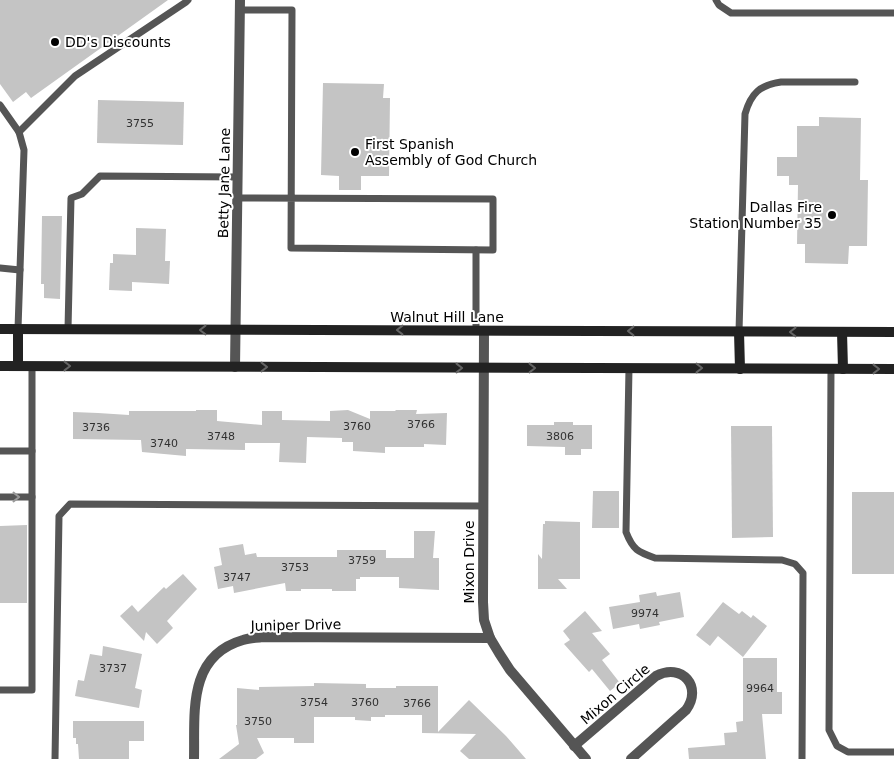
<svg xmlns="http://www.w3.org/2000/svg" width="894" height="759" viewBox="0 0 894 759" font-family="'DejaVu Sans',sans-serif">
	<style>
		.building { fill: #c4c4c4 }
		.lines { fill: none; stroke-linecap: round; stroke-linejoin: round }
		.service { stroke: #555; stroke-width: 7 }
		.minor { stroke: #555; stroke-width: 10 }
		.secondary { stroke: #222; stroke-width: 10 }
		.oneway { stroke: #646464 }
		.oneway2 { stroke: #999 }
		.poi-dot { fill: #000; stroke: #fff; stroke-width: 2 }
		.labels { text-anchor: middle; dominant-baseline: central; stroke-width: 4; stroke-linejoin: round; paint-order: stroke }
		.number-label { font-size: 11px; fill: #313131 }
		.poi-label { font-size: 14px; fill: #000; stroke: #fff; text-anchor: start }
		.street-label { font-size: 14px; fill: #000; stroke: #fff }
	</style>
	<rect width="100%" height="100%" fill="#fff"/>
	<g class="building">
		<polygon points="0,0 168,0 31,98 26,92 13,102 0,84"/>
		<polygon points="323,83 384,84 383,98 390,98 389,176 361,176 361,190 339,190 339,176 321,175"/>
		<polygon points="98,100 184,102 183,145 97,143"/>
		<polygon points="819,117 861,118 860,180 868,180 867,246 849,246 848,264 805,263 805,244 797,244 798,185 789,185 789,176 777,176 777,157 797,157 797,126 819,126"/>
		<polygon points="42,216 62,216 60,299 44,298 44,284 41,284"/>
		<polygon points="136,228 166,229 165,261 170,261 169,284 132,282 132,291 109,290 110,263 113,263 113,254 136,255"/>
		<polygon points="196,410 217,410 217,421 262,425 262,411 282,411 282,420 330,421 330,411 348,410 370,419 370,411 395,411 396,410 417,410 416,414 447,413 446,445 424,444 424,447 385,447 385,453 353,451 353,442 342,442 342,438 307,437 306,463 279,462 280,443 245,443 245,450 186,449 186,456 142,452 141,440 73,439 73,412 98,413 129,415 129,411 196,411"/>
		<polygon points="554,422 573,422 573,425 592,425 592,449 581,449 581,455 565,455 565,447 527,446 527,425 554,425"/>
		<polygon points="731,426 772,426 773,537 732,538"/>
		<polygon points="593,491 619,491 619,528 592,528"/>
		<rect x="852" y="492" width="42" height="82"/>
		<polygon points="545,521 580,522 580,579 558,579 567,589 538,589 538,554 542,559 543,524 545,524"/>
		<polygon points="27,525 27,603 0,603 0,526"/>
		<polygon points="414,531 435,531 433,558 439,558 439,590 399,588 399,577 360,577 360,579 356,579 356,591 332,591 332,589 301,589 301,591 286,591 285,583 234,593 233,586 218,589 214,567 222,565 219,548 243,544 245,555 256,553 257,557 337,557 337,550 386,550 386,558 414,558"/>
		<polygon points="183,574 197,589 167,621 173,628 157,644 146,632 144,641 120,616 132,605 138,612 164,587 166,589"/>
		<polygon points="656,592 657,596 680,592 684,617 659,622 660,625 640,629 639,624 613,629 609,607 640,602 639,595"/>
		<polygon points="723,602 739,614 742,611 751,618 753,615 767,626 743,657 718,636 710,646 696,635"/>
		<polygon points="585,611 602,631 592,633 610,654 602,660 620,683 610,691 592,669 589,672 564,644 570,640 563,631"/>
		<polygon points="103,646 142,654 135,688 142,690 139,708 75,696 78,680 84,681 90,654 102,656"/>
		<polygon points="743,658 777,658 777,692 782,692 782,714 762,714 766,759 689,759 688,748 725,745 724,733 737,732 736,722 743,721"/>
		<polygon points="314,683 366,684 366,688 396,688 396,686 438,686 438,732 469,700 506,736 526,759 469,759 460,751 476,734 422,733 422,715 385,715 385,717 371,717 371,721 355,720 355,717 314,717 314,743 294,743 294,738 257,738 264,753 256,759 219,759 239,744 236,725 237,725 237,688 259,690 259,687 314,686"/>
		<polygon points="73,721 144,721 144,741 129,741 129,759 79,759 78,744 76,744 76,738 73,738"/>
	</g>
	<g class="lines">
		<g class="service">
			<polyline points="716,0 719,5 731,13 894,13"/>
			<polyline points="0,105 19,132 24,150 18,329"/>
			<polyline points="19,132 75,76 186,2 188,0"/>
			<polyline points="238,198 493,199 493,250 291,248 292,10 240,10"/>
			<polyline points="0,268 20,270"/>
			<polyline points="68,329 71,198 82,194 100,176 238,177"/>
			<polyline points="476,331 476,250"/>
			<path d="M739 332 745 114C751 93 760 85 781 82H855"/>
			<path d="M629 368 626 532C633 550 638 552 655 558L782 560 795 564 803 573 802 759"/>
			<polyline points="831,369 829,730 837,746 848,752 894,752"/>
			<polyline points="0,451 32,451"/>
			<polyline points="0,497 32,497"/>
			<polyline points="0,690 32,690 32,366"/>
			<polyline points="55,759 59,516 70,504 483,506"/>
		</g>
		<g class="minor">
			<polyline points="484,331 483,602 484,620 490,638 499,653 510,670 586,759"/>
			<polyline points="235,367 240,0"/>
			<path d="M574 746 656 676C682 662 703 687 686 710L631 759"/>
			<path d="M194 759C195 713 187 656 243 640 249 638 256 638 262 637L490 638"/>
		</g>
		<g class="secondary">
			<polyline points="0,329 894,332"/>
			<polyline points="18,329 18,366"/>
			<polyline points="739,332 740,369"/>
			<polyline points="842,332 843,369"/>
			<polyline points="0,366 894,369"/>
		</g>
	</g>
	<defs><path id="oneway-chevron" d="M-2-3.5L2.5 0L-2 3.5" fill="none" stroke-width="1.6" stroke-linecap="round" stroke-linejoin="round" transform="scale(1.25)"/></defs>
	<g class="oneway">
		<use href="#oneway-chevron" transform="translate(203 330) rotate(-180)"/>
		<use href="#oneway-chevron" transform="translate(400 330) rotate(-180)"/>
		<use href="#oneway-chevron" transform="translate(631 331) rotate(-180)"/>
		<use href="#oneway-chevron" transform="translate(793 332) rotate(-180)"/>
		<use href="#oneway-chevron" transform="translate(67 366)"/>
		<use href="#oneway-chevron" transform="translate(264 367)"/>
		<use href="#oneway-chevron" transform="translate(459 368)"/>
		<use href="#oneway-chevron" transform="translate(532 368)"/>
		<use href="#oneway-chevron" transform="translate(699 368)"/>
		<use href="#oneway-chevron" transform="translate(876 369)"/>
	</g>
	<use class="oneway2" href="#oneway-chevron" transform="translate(16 497)"/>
	<g class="poi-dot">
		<circle cx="55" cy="42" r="5"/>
		<circle cx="355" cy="152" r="5"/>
		<circle cx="832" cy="215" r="5"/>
	</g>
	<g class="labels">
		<g class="number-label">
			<text x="140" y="123">3755</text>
			<text x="421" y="424">3766</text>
			<text x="357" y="426">3760</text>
			<text x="96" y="427">3736</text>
			<text x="221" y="436">3748</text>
			<text x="560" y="436">3806</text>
			<text x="164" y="443">3740</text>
			<text x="362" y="560">3759</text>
			<text x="295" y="567">3753</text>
			<text x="237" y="577">3747</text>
			<text x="645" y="613">9974</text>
			<text x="113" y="668">3737</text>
			<text x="760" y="688">9964</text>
			<text x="314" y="702">3754</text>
			<text x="365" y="702">3760</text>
			<text x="417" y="703">3766</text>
			<text x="258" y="721">3750</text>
		</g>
		<g class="poi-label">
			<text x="65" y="42">DD's Discounts</text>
			<text x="365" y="144">First Spanish<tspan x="365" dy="16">Assembly of God Church</tspan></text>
			<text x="822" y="207" text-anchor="end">Dallas Fire<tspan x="822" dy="16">Station Number 35</tspan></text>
		</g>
		<g class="street-label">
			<text transform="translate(224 183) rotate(-89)">Betty Jane Lane</text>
			<text x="447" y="317">Walnut Hill Lane</text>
			<text transform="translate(469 562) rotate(-90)">Mixon Drive</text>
			<text transform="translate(296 625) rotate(-1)">Juniper Drive</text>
			<text transform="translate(615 694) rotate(-40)">Mixon Circle</text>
		</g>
	</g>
</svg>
